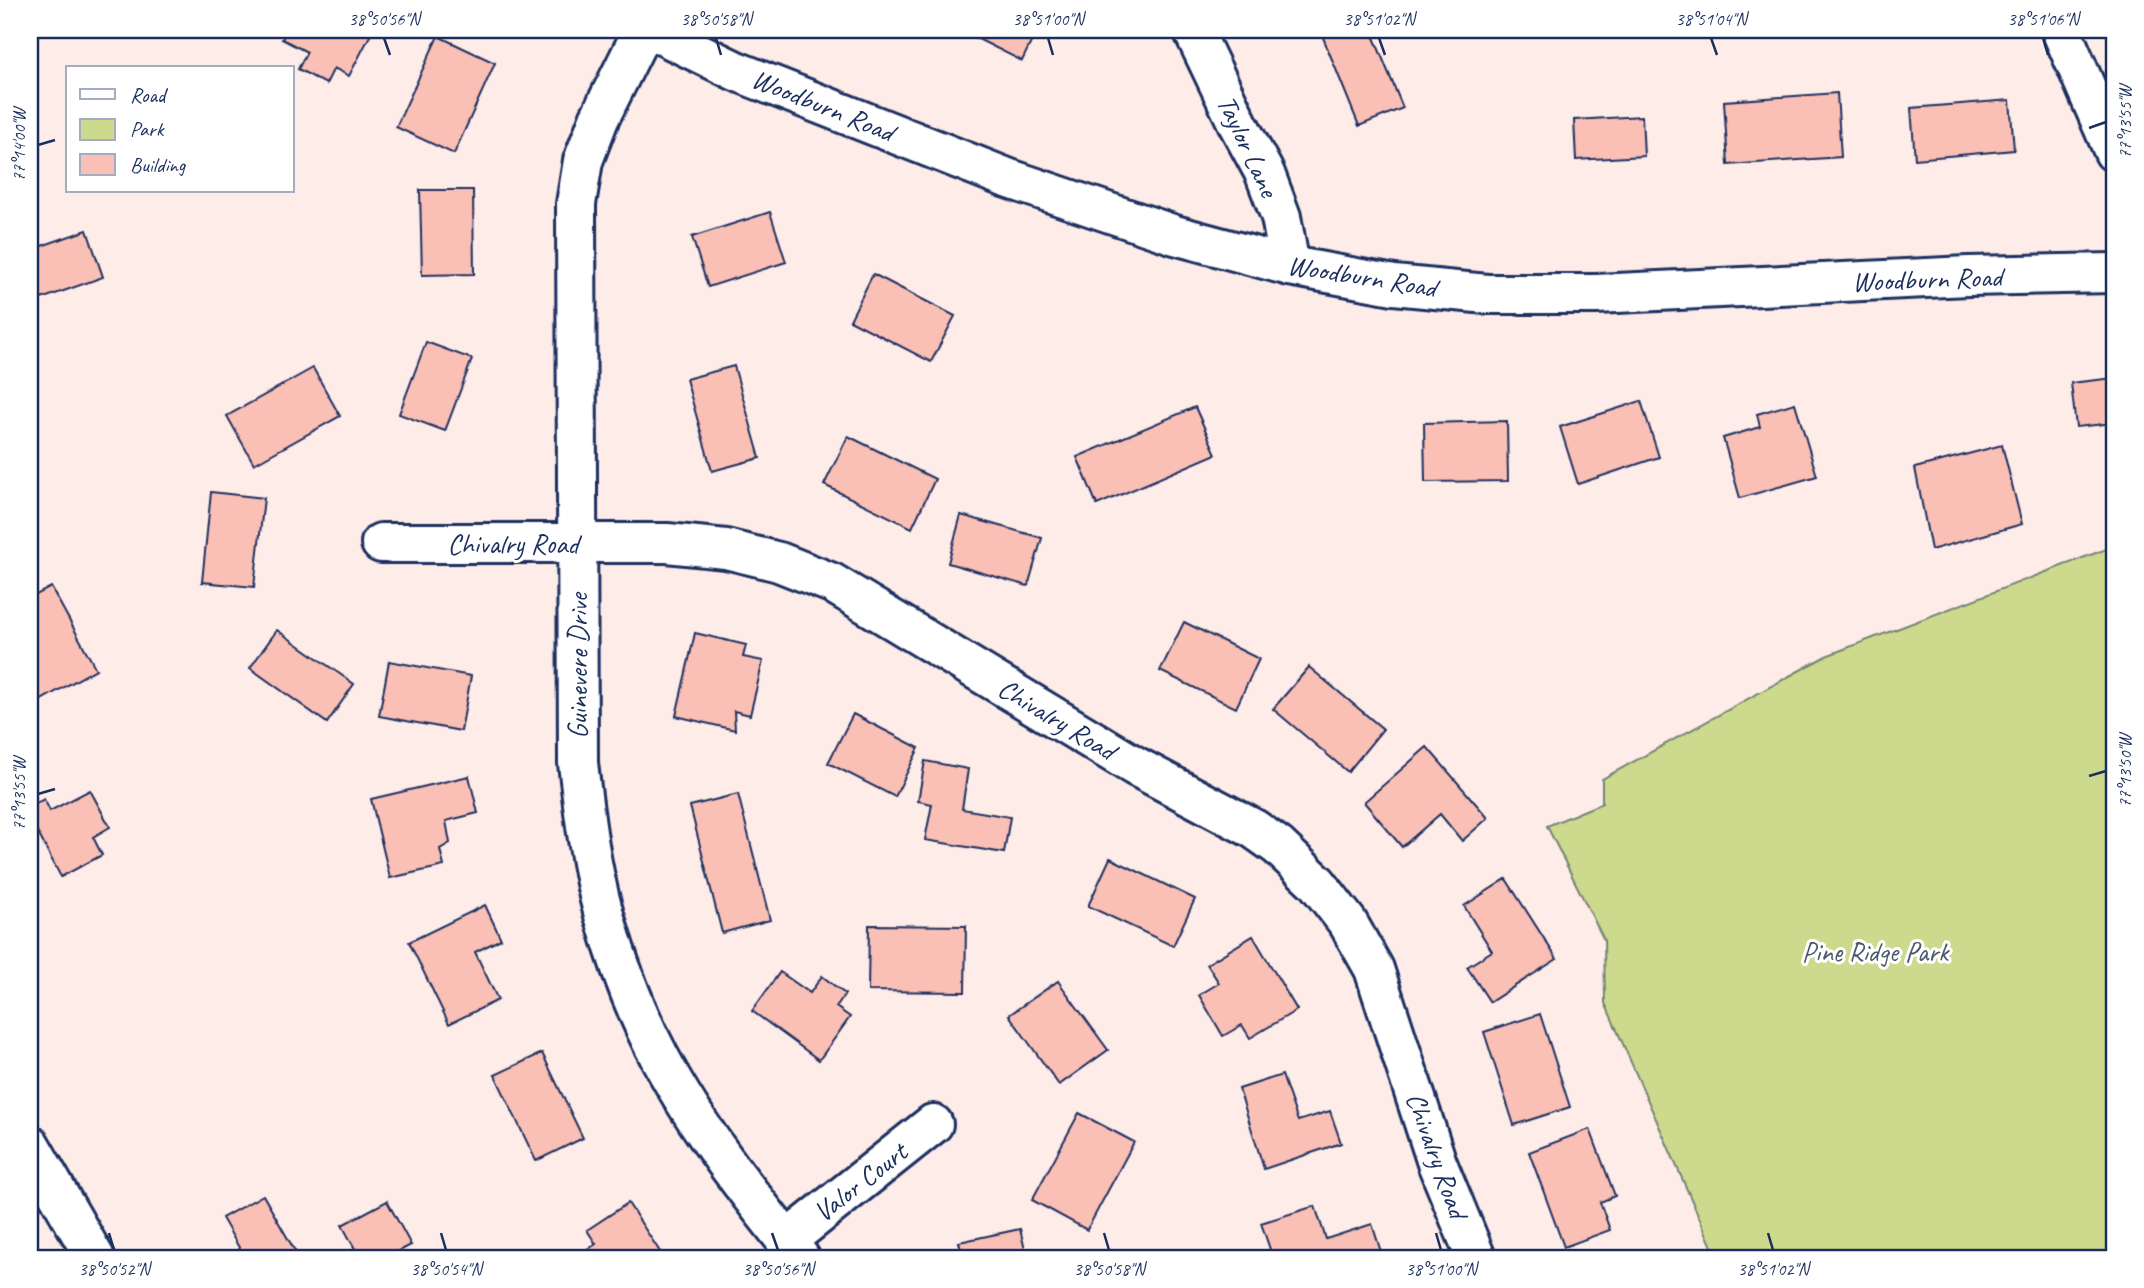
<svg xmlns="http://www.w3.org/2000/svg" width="2144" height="1288" viewBox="0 0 2144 1288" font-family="Caveat,sans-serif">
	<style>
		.green { fill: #cdd98c; stroke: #748475; stroke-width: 2 }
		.building { fill: #fbc0b5; stroke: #1b2f5e; stroke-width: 2 }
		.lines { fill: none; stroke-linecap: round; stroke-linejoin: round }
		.minor-casing { stroke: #1b2f5e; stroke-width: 44 }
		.minor { stroke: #fff; stroke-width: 38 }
		.ticks { fill: none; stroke: #1b2f5e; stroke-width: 2.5 }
		.labels { text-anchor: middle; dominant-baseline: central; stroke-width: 6; stroke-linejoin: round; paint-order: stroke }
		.street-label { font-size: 28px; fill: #1b2f5e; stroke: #fff }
		.park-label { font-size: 28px; fill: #485a6a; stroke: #fff }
		.neatline { fill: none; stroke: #1b2f5e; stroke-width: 2.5 }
		.ticks-label { font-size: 18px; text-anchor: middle; fill: #1b2f5e }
	</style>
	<rect width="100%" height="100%" fill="#feece9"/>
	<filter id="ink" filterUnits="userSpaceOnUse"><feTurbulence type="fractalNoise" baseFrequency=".0143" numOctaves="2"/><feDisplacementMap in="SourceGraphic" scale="14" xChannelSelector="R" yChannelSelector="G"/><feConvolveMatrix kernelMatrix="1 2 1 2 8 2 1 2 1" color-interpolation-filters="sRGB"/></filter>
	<g filter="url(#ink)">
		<polygon class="green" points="2114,546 2114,1258 1717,1258 1605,1003 1604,940 1547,826 1602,803 1602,779 1826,656"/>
		<g class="building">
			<polygon points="287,30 373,30 349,76 334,68 326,84 298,69 307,52 282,39"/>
			<polygon points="960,30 1037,30 1022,61"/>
			<polygon points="1320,30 1371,30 1403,108 1359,126"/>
			<polygon points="438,36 495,63 454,154 396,127"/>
			<polygon points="1837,93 1841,157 1728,165 1724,101"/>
			<polygon points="2010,100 2014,150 1915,159 1911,108"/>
			<polygon points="1642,116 1644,156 1576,160 1574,120"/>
			<polygon points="420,190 473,190 474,274 422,275"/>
			<polygon points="770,212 786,262 708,287 692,237"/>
			<polygon points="87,230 103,277 30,303 30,250"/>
			<polygon points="873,274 955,316 931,362 850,320"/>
			<polygon points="426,342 472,359 445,431 399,414"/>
			<polygon points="734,366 760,458 712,471 686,379"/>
			<polygon points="313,368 340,416 254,464 227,416"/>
			<polygon points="2114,378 2114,423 2076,427 2071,383"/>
			<polygon points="1641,401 1659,457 1578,484 1560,427"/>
			<polygon points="1795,403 1817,476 1740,498 1723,438 1760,427 1757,414"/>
			<polygon points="1195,407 1216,454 1097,505 1077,457"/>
			<polygon points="1507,421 1508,481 1425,482 1424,423"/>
			<polygon points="848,436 935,479 912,528 824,485"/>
			<polygon points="2002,445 2022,524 1931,550 1915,468"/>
			<polygon points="211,492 264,498 254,587 202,582"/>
			<polygon points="961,515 1042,538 1028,586 948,563"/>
			<polygon points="51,587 96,669 34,704 30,695 30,598"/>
			<polygon points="1184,622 1259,659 1236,708 1160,671"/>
			<polygon points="277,630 354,684 327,723 250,668"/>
			<polygon points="695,633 746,645 743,657 763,661 750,715 734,711 735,730 676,716"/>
			<polygon points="389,661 471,676 461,731 379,716"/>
			<polygon points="1309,667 1383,729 1348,772 1273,709"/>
			<polygon points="853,714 919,748 895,797 828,763"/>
			<polygon points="1427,747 1488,818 1462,841 1440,814 1402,847 1364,802"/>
			<polygon points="925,761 968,769 962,809 1010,817 1004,853 925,840 932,804 918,801"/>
			<polygon points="469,776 478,813 446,821 450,843 440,849 444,866 390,878 371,799"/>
			<polygon points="90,790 110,827 93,837 102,855 61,877 30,818 30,806 44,799 50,811"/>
			<polygon points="738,794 770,920 722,933 690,806"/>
			<polygon points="1110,858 1195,899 1173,946 1088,906"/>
			<polygon points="1506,879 1557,959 1490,1002 1467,967 1492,951 1464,906"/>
			<polygon points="485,905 501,939 475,952 498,1000 449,1024 409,942"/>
			<polygon points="869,925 966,926 965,992 868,991"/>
			<polygon points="1253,936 1297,1010 1250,1038 1242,1025 1223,1036 1199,995 1219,983 1207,964"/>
			<polygon points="780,972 810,993 822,976 845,994 836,1007 850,1017 819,1060 752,1011"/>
			<polygon points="1058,981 1108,1050 1059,1085 1009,1015"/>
			<polygon points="1540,1014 1570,1107 1514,1125 1484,1032"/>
			<polygon points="542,1053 583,1138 536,1161 495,1075"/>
			<polygon points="1282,1075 1298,1121 1330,1111 1341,1143 1264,1169 1239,1089"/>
			<polygon points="1079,1113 1134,1142 1087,1230 1032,1200"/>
			<polygon points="1590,1129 1615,1196 1600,1202 1610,1230 1564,1247 1529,1152"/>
			<polygon points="263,1195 299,1258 245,1258 222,1218"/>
			<polygon points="387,1201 411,1245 386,1258 360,1258 342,1225"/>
			<polygon points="628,1203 664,1258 589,1258 584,1252 596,1244 587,1230"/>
			<polygon points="1315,1206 1326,1239 1372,1224 1383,1258 1273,1258 1261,1223"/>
			<polygon points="1020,1229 1027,1258 963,1258 959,1242"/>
		</g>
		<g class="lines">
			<g class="minor-casing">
				<g id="minor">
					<path d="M643 30 599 119 583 161 576 204 578 763C584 814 590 865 604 915 618 964 636 1013 660 1058 698 1130 749 1194 800 1258"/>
					<polyline points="652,30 736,71 1007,178 1175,235 1290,266 1394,285 1487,294 1596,294 1968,276 2114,273"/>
					<polyline points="1193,30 1238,124 1265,174 1281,217 1290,266"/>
					<polyline points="2061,30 2114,152"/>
					<polyline points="381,543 667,543 726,549 779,562 832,583 1135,766 1254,829 1278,846 1317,883 1348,923 1374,969 1437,1163 1476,1258"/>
					<polyline points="30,1145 95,1258"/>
					<polyline points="786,1241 933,1124"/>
				</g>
			</g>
			<use href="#minor" class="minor"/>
		</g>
	</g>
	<path class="ticks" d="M384 38 390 55M716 38 721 55M1048 38 1053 55M1379 38 1385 55M1711 38 1717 55M2043 38 2048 55M2089 128 2106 122M38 145 55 140M2089 776 2106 771M38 794 55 789M109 1233 114 1250M441 1233 446 1250M772 1233 778 1250M1104 1233 1109 1250M1436 1233 1441 1250M1768 1233 1773 1250"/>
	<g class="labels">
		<g class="street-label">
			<text transform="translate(823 105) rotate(22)">Woodburn Road</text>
			<text transform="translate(1248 146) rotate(65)">Taylor Lane</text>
			<text transform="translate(1362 276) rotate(9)">Woodburn Road</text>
			<text transform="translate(1927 279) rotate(-2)">Woodburn Road</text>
			<text x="513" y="543">Chivalry Road</text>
			<text transform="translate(577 666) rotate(-90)">Guinevere Drive</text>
			<text transform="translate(1057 719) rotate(31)">Chivalry Road</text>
			<text transform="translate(1437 1155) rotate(70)">Chivalry Road</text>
			<text transform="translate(860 1182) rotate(-38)">Valor Court</text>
		</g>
		<g class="park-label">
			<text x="1875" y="951">Pine Ridge Park</text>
		</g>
	</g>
	<rect width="2144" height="1288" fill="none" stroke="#fff" stroke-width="77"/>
	<rect x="66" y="66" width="228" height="126" fill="#ffffff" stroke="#a4acbf" stroke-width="2"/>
	<rect x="80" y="89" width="35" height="10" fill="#ffffff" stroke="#a4acbf" stroke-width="2"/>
	<text x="130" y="102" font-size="21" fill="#1b2f5e">Road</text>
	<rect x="80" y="119" width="35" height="21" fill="#cdd98c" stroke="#a4acbf" stroke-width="2"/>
	<text x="130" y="136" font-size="21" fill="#1b2f5e">Park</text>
	<rect x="80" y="154" width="35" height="21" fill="#fbc0b5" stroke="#a4acbf" stroke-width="2"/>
	<text x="130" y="172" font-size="21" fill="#1b2f5e">Building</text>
	<rect x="38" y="38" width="2068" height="1212" class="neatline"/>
	<g class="ticks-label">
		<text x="384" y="25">38°50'56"N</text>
		<text x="716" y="25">38°50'58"N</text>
		<text x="1048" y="25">38°51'00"N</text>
		<text x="1379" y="25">38°51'02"N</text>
		<text x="1711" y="25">38°51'04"N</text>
		<text x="2043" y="25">38°51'06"N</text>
		<text transform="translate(2125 122) rotate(-90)" y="6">77°13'55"W</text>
		<text transform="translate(19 145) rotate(-90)" y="6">77°14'00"W</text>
		<text transform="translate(2125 771) rotate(-90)" y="6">77°13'50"W</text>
		<text transform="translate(19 794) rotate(-90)" y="6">77°13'55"W</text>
		<text x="114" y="1275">38°50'52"N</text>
		<text x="446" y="1275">38°50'54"N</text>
		<text x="778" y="1275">38°50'56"N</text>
		<text x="1109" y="1275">38°50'58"N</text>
		<text x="1441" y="1275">38°51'00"N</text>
		<text x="1773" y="1275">38°51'02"N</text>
	</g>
</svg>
